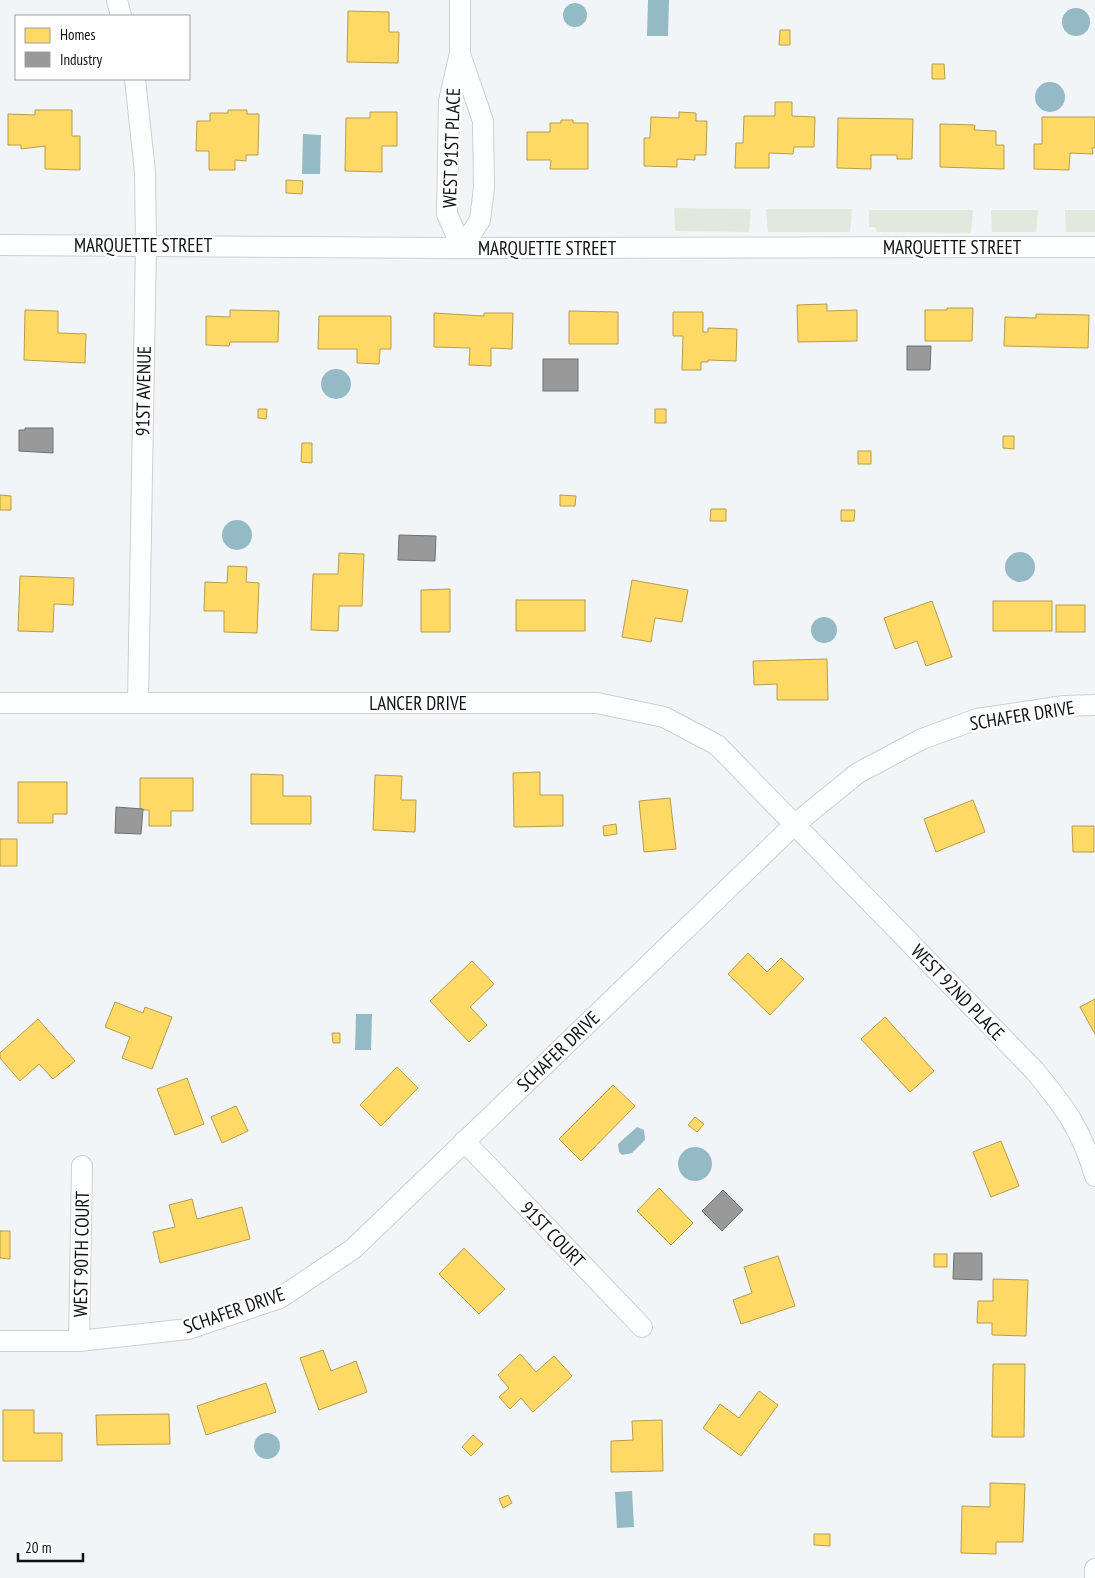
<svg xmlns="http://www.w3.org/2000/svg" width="1095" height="1578" viewBox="0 0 1095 1578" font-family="'PT Sans Narrow',sans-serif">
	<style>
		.green { fill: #e0e9db }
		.water { fill: #94bac6 }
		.homes { fill: #ffd966; stroke: #b79d4c }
		.industry { fill: #999; stroke: #6f7070 }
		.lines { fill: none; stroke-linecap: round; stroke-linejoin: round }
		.street-casing { stroke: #cdcfd2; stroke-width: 22 }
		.street { stroke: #fdfefe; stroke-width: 20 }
		.labels { text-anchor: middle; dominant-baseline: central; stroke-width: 5; stroke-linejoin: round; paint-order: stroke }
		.street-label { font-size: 19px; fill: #0e1011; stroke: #fff }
	</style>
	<rect width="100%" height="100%" fill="#f2f5f8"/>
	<g class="green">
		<polygon points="674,208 751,209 749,232 675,231"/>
		<polygon points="766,209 852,209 850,232 768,232"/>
		<polygon points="869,210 973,210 971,233 877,232 875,227 869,227"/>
		<polygon points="991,210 1038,210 1036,232 992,232"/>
		<polygon points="1065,210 1095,210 1095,232 1066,232"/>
	</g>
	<g class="water">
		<polygon points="648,0 669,0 668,36 647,36"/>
		<circle cx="575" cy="15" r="12"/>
		<circle cx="1076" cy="22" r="14"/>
		<circle cx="1050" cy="97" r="15"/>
		<polygon points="303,134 321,135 320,174 302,174"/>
		<circle cx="336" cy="384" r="15"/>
		<circle cx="237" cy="535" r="15"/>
		<circle cx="1020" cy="567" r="15"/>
		<circle cx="824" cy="630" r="13"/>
		<polygon points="356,1014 372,1014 371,1050 355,1050"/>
		<polygon points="637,1127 644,1130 645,1140 632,1153 622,1155 619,1152 618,1144"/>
		<circle cx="695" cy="1164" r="17"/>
		<circle cx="267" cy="1446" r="13"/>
		<polygon points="632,1491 634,1527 617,1528 615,1492"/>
	</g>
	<g class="homes">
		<polygon points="348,11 389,12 389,32 399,32 398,63 347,62"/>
		<polygon points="780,30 790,30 790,45 779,45"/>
		<polygon points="932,64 944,64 945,79 932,79"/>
		<polygon points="775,102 792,102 792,116 815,117 814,147 794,147 793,154 769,153 769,168 735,168 736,143 743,143 744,116 775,116"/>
		<polygon points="35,110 72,110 72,136 80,136 80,170 45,169 45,146 21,149 21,145 8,145 8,114 35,115"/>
		<polygon points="228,110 247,110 247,114 259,114 258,155 246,155 246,161 235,160 235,170 209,170 209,151 196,151 197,121 210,121 210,113 228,113"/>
		<polygon points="370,112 397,112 397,146 382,146 382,172 345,171 346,118 370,118"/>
		<polygon points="679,112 696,113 696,121 707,121 706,155 695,155 695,160 677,159 677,167 644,166 644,138 650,138 651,117 679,118"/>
		<polygon points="1042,117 1095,117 1095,148 1092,148 1093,154 1070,153 1069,170 1034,169 1034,144 1042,144"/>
		<polygon points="838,118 913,119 912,159 897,159 897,155 871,155 871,169 837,168"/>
		<polygon points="561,120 573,120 573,123 588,123 588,169 550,169 551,160 527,160 527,132 550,132 550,123 561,123"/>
		<polygon points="940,124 975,125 974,130 996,131 996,145 1004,145 1004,169 940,167"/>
		<polygon points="286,180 303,181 302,194 286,193"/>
		<polygon points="827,304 827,311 857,310 857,341 798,342 797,305"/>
		<polygon points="947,308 973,308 972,341 925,341 925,310 947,310"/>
		<polygon points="25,310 58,311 58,333 86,334 85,363 24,360"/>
		<polygon points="230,310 279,311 278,342 230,342 229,346 206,345 206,316 230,317"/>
		<polygon points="569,311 618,312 618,344 569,344"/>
		<polygon points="673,312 703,312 703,332 708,332 708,328 737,329 736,361 708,360 708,362 701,362 701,370 682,370 683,336 673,336"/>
		<polygon points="434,313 484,316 484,313 513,313 512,349 491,348 491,366 469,365 470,348 434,347"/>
		<polygon points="1036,314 1089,315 1088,348 1004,346 1005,317 1036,318"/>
		<polygon points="319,316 391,316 391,349 380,349 379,364 357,363 357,349 318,349"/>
		<polygon points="258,409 267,409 266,419 258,418"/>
		<rect x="655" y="409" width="11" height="14"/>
		<polygon points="1003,436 1014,436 1014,449 1003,448"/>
		<polygon points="302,443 312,443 312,463 301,462"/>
		<rect x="858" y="451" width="13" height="13"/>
		<polygon points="0,495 11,496 11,510 0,510"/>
		<polygon points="560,495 576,496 575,506 560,506"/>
		<polygon points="711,509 726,509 726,521 710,521"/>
		<polygon points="841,510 855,510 854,521 841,521"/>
		<polygon points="339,553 364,554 362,606 339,606 338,631 311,630 313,574 338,574"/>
		<polygon points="228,566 247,567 246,582 259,583 257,633 224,632 224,611 204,611 205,582 227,583"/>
		<polygon points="20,576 74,578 73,605 54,604 53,632 18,631"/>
		<polygon points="632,580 688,590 682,622 655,618 651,642 622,637"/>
		<polygon points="450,589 450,632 421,632 421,590"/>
		<rect x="516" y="600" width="69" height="31"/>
		<polygon points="932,601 952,657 926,666 917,641 895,649 884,618"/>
		<rect x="993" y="601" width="59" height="30"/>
		<rect x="1056" y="605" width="29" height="27"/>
		<polygon points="827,659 828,700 777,700 777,684 754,685 753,661"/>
		<polygon points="540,772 540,795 563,795 563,826 514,827 513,773"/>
		<polygon points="251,774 283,775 283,796 311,796 311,824 251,824"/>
		<polygon points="375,775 402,776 401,800 416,800 415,832 373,830"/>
		<polygon points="140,778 193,778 193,811 171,811 171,826 149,826 149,810 140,810"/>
		<polygon points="18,782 67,782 67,814 53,814 53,823 18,823"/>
		<polygon points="670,798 676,849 644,852 639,801"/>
		<polygon points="973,800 985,832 936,852 924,819"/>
		<polygon points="616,824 617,834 604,836 603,826"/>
		<polygon points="1072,826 1094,826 1094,852 1073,852"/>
		<rect x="0" y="839" width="17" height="27"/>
		<polygon points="748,953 767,972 781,958 804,979 770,1015 728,974"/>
		<polygon points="472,961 494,984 470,1007 487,1025 469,1042 430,1001"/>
		<polygon points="1095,999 1095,1034 1080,1007"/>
		<polygon points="115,1002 143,1013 145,1007 172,1017 152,1069 122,1058 130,1037 105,1027"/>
		<polygon points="885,1017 934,1071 910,1092 861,1039"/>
		<polygon points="38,1019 75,1061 53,1079 39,1064 20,1081 0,1058 0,1053"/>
		<polygon points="332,1033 340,1033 340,1043 333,1043"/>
		<polygon points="397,1067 418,1088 381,1126 360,1105"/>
		<polygon points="187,1078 204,1124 175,1135 157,1089"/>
		<polygon points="613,1085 635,1106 581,1161 559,1139"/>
		<polygon points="236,1106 248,1131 222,1143 211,1117"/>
		<polygon points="695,1117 704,1124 697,1132 688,1125"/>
		<polygon points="1001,1141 1019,1186 991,1197 973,1152"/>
		<polygon points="659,1188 693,1223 671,1245 637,1211"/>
		<polygon points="192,1199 197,1219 242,1207 250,1239 160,1263 153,1232 175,1227 169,1205"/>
		<polygon points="0,1231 10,1231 10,1259 0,1258"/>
		<polygon points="464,1248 505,1289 479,1314 439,1274"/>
		<rect x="934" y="1254" width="13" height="13"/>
		<polygon points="778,1256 795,1306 741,1324 733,1300 752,1293 744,1267"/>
		<polygon points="993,1279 1028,1280 1026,1336 992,1335 992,1323 977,1323 978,1301 993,1301"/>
		<polygon points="323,1350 331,1371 356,1361 367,1392 319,1410 300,1358"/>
		<polygon points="520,1354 536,1372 554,1356 572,1376 533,1412 521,1398 510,1409 499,1397 509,1388 498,1375"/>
		<polygon points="993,1364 1025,1364 1024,1437 992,1437"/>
		<polygon points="266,1383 276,1412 206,1435 197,1406"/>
		<polygon points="759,1391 778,1405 741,1456 703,1428 720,1404 739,1418"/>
		<polygon points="3,1410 34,1410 34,1433 62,1433 62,1461 3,1461"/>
		<polygon points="169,1414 170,1444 97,1445 96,1415"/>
		<polygon points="662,1420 663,1471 611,1472 611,1441 633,1440 632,1421"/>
		<polygon points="473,1435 483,1444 471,1456 462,1447"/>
		<polygon points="990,1483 1025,1484 1023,1542 996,1542 996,1554 961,1553 962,1506 990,1507"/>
		<polygon points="508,1495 512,1503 503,1508 499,1499"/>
		<polygon points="814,1534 830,1534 830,1546 814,1545"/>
	</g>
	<g class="industry">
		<polygon points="907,346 931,346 930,370 907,370"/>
		<rect x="543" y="359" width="35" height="32"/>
		<polygon points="25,428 53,428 53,453 19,451 19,430 25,430"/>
		<polygon points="399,535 436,536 435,561 398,560"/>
		<polygon points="116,807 143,809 141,834 115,833"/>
		<polygon points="723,1190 743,1210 722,1231 702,1211"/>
		<polygon points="954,1253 982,1253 982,1280 953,1279"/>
	</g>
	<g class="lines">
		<g class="street-casing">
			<g id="street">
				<polyline points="117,0 121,16"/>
				<polyline points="460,0 460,53 449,101 447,214 462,248"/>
				<polyline points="460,54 483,121 484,188 480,220 462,248"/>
				<polyline points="135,79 145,172 146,245 138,703"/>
				<polyline points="0,245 450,248 1095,247"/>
				<path d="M0 703H597L664 717 717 745 1034 1070C1064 1106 1082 1130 1095 1176"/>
				<polyline points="464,1141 642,1327"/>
				<polyline points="0,1341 79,1341 188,1329 280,1298 353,1249 795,824 858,773 922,739 977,719 1064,706 1095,705"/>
				<polyline points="79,1341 82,1166"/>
				<polyline points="1095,1578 1095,1569"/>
			</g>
		</g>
		<use href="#street" class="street"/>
	</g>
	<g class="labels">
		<g class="street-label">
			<text transform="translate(451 148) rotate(-88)">WEST 91ST PLACE</text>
			<text x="143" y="245">MARQUETTE STREET</text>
			<text x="952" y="247">MARQUETTE STREET</text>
			<text x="547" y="248">MARQUETTE STREET</text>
			<text transform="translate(143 391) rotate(-89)">91ST AVENUE</text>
			<text x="418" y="703">LANCER DRIVE</text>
			<text transform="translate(1022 715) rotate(-9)">SCHAFER DRIVE</text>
			<text transform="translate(958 992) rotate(46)">WEST 92ND PLACE</text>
			<text transform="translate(558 1051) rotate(-44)">SCHAFER DRIVE</text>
			<text transform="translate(553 1234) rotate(46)">91ST COURT</text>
			<text transform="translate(81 1254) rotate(-89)">WEST 90TH COURT</text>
			<text transform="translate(234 1310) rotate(-19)">SCHAFER DRIVE</text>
		</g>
	</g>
	<rect x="15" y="15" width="175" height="65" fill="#ffffff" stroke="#9f9fa0"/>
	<rect x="25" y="28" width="25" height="15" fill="#ffd966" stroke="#9f9fa0"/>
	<text x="60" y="40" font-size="15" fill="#0e1011">Homes</text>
	<rect x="25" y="52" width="25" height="15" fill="#999999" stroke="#9f9fa0"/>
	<text x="60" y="65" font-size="15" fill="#0e1011">Industry</text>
	<path d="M18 1553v8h65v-8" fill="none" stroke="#0e1011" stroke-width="2.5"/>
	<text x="25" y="1553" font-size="15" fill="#0e1011" stroke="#ffffff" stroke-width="4" paint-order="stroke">20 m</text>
</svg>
